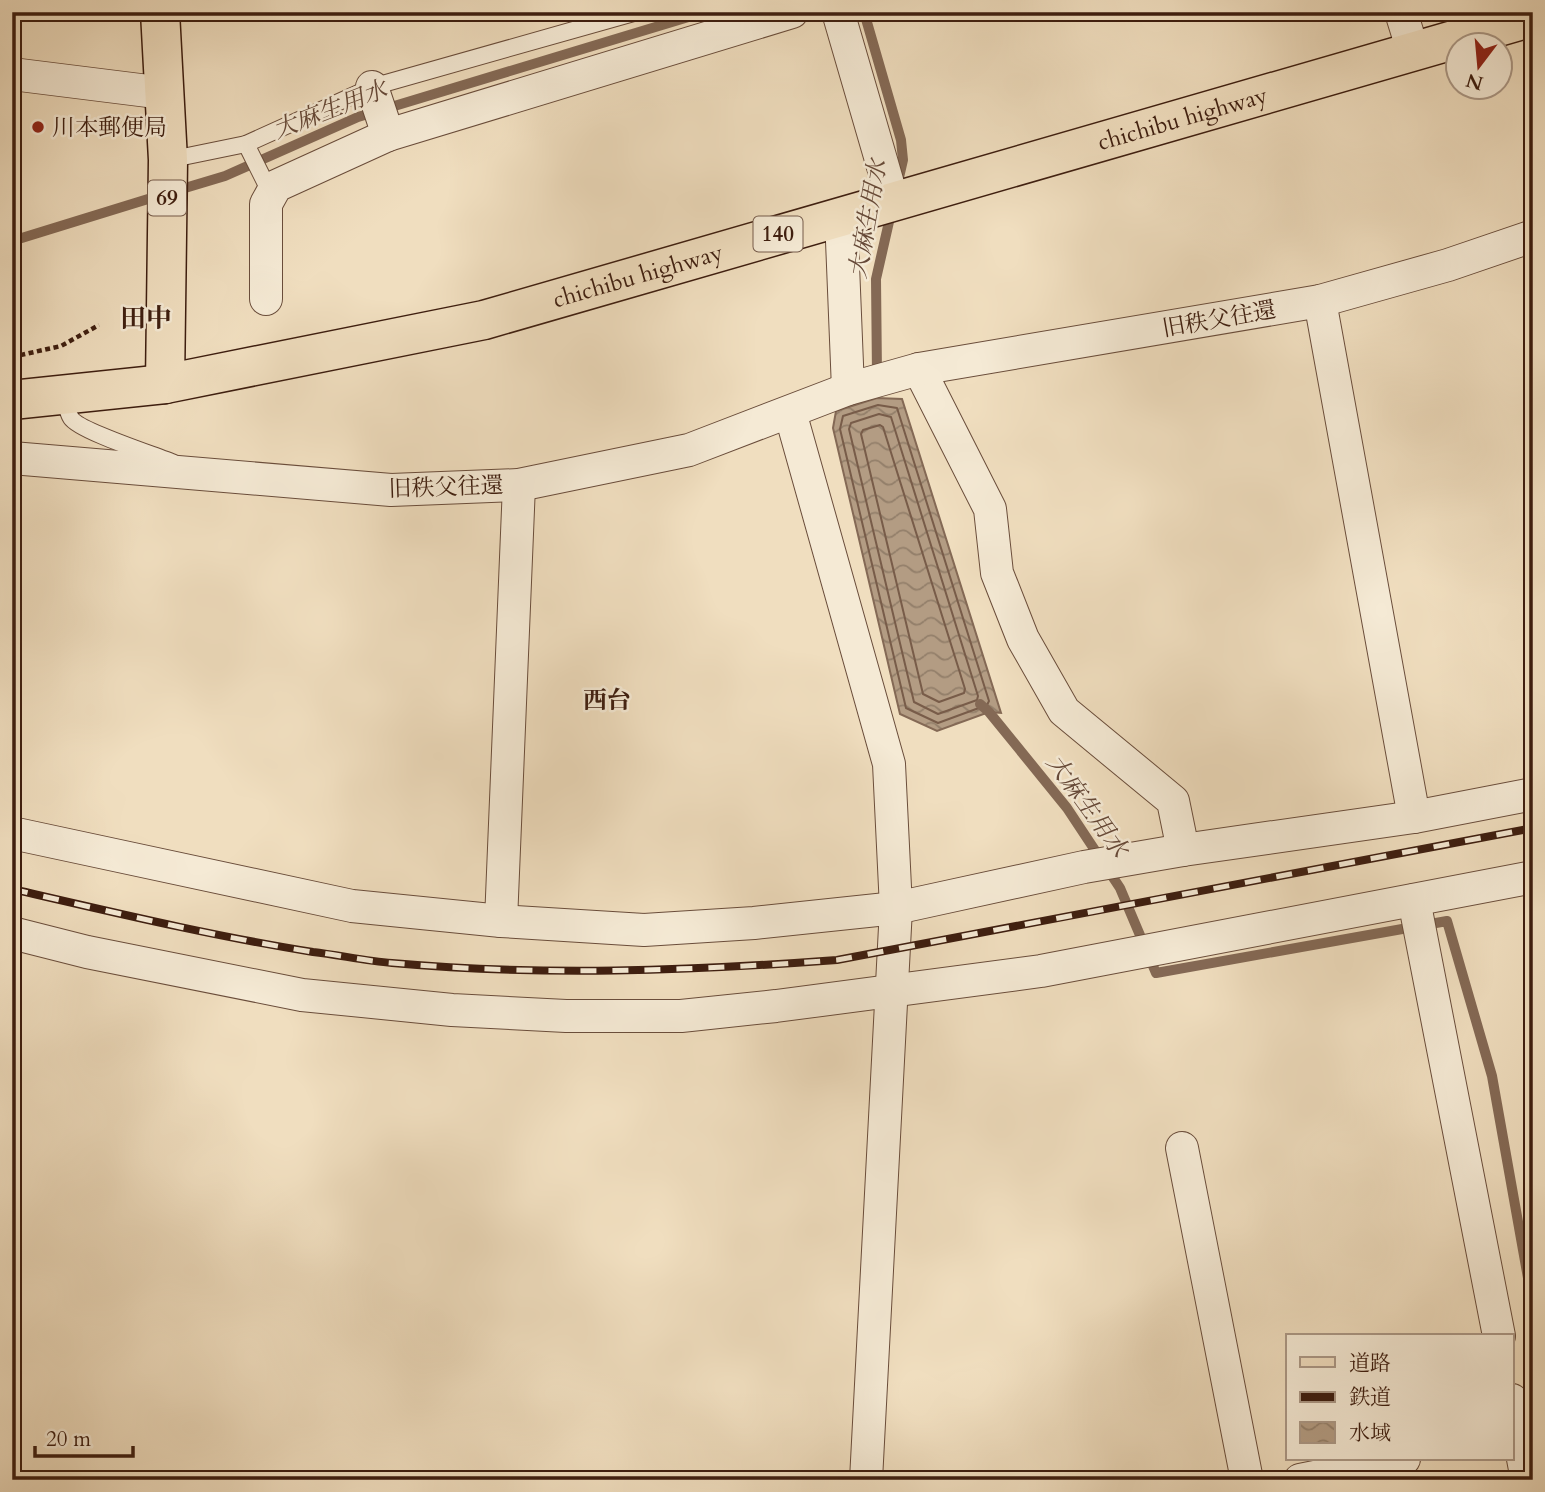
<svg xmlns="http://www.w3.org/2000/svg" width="1545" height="1492" viewBox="0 0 1545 1492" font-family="Cardo,'Noto Serif JP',serif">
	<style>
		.water { fill: url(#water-waves); stroke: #846955; stroke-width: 2 }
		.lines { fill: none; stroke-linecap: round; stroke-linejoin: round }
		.shore { stroke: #785c49; stroke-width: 2 }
		.stream { stroke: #846955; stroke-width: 10 }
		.service-casing { stroke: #6a4d3b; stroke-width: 18 }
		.minor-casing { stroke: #6a4d3b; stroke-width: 34 }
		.primary-casing { stroke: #3d1d0f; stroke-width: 41 }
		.trunk-casing { stroke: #3d1d0f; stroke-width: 41 }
		.path { stroke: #3d1d0f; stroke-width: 4.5; stroke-dasharray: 5 3.5; stroke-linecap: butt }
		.service { stroke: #f5ead5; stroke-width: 16 }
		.minor { stroke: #f5ead5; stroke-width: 32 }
		.primary { stroke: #f0debf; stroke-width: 38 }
		.trunk { stroke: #f0debf; stroke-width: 38 }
		.rail-casing { stroke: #3d1d0f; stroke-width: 8 }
		.rail { stroke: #f5ead5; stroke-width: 5; stroke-dasharray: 16; stroke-linecap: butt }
		.poi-dot { fill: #8f2418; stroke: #f5ead5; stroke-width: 2.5 }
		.labels { text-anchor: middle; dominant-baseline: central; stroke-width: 5; stroke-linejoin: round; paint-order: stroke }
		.shield { fill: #f5ead5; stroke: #745a4a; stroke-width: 2 }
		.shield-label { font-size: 21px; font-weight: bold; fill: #3d1d0f }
		.street-label { font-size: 23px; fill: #3d1d0f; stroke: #f5ead5 }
		.poi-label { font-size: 23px; fill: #3d1d0f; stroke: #f5ead5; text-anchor: start }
		.water-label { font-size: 24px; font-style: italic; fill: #664938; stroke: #f5ead5 }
		.neighbourhood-label { font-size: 24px; font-weight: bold; fill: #3d1d0f; stroke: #f5ead5 }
		.quarter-label { font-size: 26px; font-weight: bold; fill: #3d1d0f; stroke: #f5ead5 }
	</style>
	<defs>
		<pattern id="water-waves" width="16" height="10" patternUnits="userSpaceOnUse" patternTransform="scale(1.75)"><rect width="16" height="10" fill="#b39c83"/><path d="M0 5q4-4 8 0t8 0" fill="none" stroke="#937f6a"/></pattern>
	</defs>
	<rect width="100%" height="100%" fill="#f0debf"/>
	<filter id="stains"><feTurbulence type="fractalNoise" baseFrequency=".00286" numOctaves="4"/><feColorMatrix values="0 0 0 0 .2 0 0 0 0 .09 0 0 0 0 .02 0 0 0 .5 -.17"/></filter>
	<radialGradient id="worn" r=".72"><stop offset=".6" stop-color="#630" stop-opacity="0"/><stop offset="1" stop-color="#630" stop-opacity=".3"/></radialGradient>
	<polygon class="water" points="877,398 902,399 1001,713 989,712 937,731 900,714 833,428 836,411"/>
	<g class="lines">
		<g class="shore">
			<polygon points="878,405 897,408 989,701 987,705 938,723 906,708 840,429 843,416"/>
			<polygon points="879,414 891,417 978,696 977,700 938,714 914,702 849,429 851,423"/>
			<polygon points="880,425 883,427 965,689 964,693 939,702 923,694 861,434 863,430"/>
		</g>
		<g class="stream">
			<polyline points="864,12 901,140 903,160 898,182"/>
			<polyline points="175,191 225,176 358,117 705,12"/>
			<polyline points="12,241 161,195"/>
			<polyline points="877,375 876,279 891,213"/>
			<polyline points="980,704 989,712 1067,808 1120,888 1156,973 1447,921 1492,1076 1533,1306"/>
		</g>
		<g class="service-casing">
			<g id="service">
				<polyline points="246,144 271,194"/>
				<polyline points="168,160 246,144 372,87 637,12"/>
				<path d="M64 396C66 402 67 412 71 418 79 431 155 455 174 463"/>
			</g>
		</g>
		<g class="minor-casing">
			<g id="minor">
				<polyline points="838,12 893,201"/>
				<polyline points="1401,12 1413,51"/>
				<polyline points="12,74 164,93"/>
				<polyline points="372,87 388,135"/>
				<polyline points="841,216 848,389"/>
				<polyline points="266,299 266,204 276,186 388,135 792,12"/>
				<polyline points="1320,301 1414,817"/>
				<polyline points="919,369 990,509 997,573 1023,639 1064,711 1173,801 1183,850"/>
				<polyline points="790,412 889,764 896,908 866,1480"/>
				<polyline points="12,458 391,490 519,485 689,450 848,389 919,369 1320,301 1448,265 1533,236"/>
				<polyline points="12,833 352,906 501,921 644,930 754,923 896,908 1084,867 1183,850 1414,817 1533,794"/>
				<polyline points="1414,900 1499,1336"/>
				<polyline points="501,921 519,485"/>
				<polyline points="12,933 87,952 302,995 452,1010 566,1016 681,1016 776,1006 1041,971 1533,877"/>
				<polyline points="1182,1148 1247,1480"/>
				<polyline points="1512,1400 1527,1480"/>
				<polyline points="1300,1480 1404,1459"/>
			</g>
		</g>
		<g class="primary-casing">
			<polyline id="primary" points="160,12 168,160 165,384"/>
		</g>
		<g class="trunk-casing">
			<g id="trunk">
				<path id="s1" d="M12 400 165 384 484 320 1533 17"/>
			</g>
		</g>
		<polyline class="path" points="12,357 61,346 99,325"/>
		<use href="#service" class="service"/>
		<use href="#minor" class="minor"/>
		<use href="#primary" class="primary"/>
		<use href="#trunk" class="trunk"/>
		<g class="rail-casing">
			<path id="rail" d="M12 889C112 912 212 936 313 952 339 955 366 961 392 963 541 976 689 971 837 960L1533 828"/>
		</g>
		<use href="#rail" class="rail"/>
	</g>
	<circle class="poi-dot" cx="38" cy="127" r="7"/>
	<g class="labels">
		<g class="shield">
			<rect x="148" y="180.5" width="38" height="35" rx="5"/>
			<rect x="753.5" y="216.5" width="49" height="35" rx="5"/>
		</g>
		<g class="shield-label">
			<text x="167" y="198">69</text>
			<text x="778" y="234">140</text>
		</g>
		<g class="street-label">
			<text stroke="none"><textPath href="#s1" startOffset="1206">chichibu highway</textPath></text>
			<text stroke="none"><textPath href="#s1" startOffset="639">chichibu highway</textPath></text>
			<text transform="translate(1219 319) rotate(-10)">旧秩父往還</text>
			<text transform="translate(446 487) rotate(-2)">旧秩父往還</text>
		</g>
		<g class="poi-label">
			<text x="52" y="127">川本郵便局</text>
		</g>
		<g class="water-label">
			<text transform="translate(330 110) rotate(-21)">大麻生用水</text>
			<text transform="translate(868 219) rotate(-80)">大麻生用水</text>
			<text transform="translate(1087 806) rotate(54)">大麻生用水</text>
		</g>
		<g class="neighbourhood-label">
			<text x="607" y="700">西台</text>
		</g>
		<g class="quarter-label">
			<text x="146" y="318">田中</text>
		</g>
	</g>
	<rect width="1545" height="1492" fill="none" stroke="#f0debf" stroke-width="42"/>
	<rect x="14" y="14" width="1517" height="1464" fill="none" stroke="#3d1d0f" stroke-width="3.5"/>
	<rect x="21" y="21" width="1503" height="1450" fill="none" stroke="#3d1d0f" stroke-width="2"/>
	<rect x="1286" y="1334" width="228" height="126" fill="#f5ead5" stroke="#ab9886" stroke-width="2"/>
	<rect x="1300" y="1357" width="35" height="10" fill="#f0debf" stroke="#ab9886" stroke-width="2"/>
	<text x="1349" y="1370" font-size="21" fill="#3d1d0f">道路</text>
	<rect x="1300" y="1392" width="35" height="10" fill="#3d1d0f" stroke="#ab9886" stroke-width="2"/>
	<text x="1349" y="1404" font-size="21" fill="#3d1d0f">鉄道</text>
	<rect x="1300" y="1422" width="35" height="21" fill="url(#water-waves)" stroke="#ab9886" stroke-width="2"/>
	<text x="1349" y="1440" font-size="21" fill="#3d1d0f">水域</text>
	<g transform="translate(1479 66) rotate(196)"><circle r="33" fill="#f5ead5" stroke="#ab9886" stroke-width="2"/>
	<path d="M0-5L12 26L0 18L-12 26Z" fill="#8f2418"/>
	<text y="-10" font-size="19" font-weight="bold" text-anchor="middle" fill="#3d1d0f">N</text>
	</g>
	<path d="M35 1446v10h98v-10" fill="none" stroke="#3d1d0f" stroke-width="3.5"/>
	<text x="46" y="1446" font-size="21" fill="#3d1d0f" stroke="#f5ead5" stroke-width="5" paint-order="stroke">20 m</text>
	<rect width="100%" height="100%" filter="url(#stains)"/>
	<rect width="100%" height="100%" fill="url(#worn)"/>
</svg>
